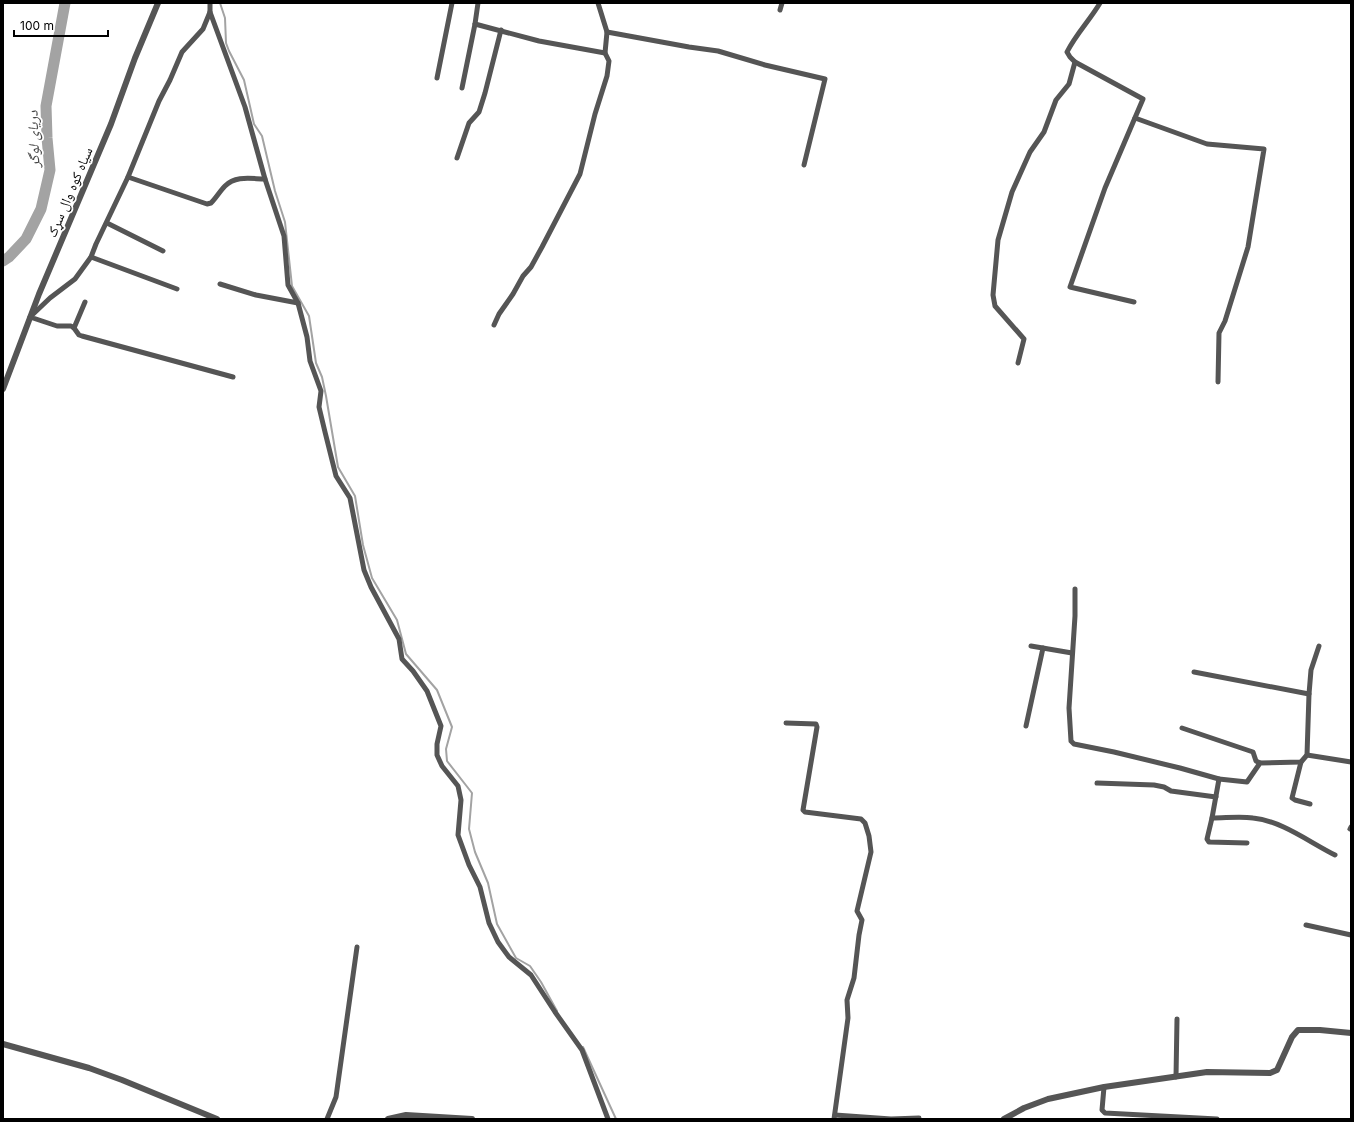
<svg xmlns="http://www.w3.org/2000/svg" width="1354" height="1122" viewBox="0 0 1354 1122" font-family="Inter,'Noto Naskh Arabic',sans-serif">
	<style>
		.lines { fill: none; stroke-linecap: round; stroke-linejoin: round }
		.stream { stroke: #a3a3a3; stroke-width: 2 }
		.river { stroke: #a3a3a3; stroke-width: 11 }
		.minor { stroke: #555; stroke-width: 5 }
		.tertiary { stroke: #555; stroke-width: 6 }
		.labels { text-anchor: middle; dominant-baseline: central; stroke-width: 3.5; stroke-linejoin: round; paint-order: stroke }
		.street-label { font-size: 14px; fill: #000; stroke: #fff }
		.water-label { font-size: 15px; font-style: italic; fill: #444; stroke: #fff }
	</style>
	<rect width="100%" height="100%" fill="#fff"/>
	<g class="lines">
		<g class="stream">
			<polyline points="220,3 225,18 226,43 229,51 244,80 254,124 262,136 275,191 285,222 292,286 309,316 316,363 322,377 326,396 338,467 355,496 363,545 372,578 397,620 406,654 437,690 452,727 446,749 447,761 472,793 469,829 475,852 488,883 497,924 516,958 530,966 541,982 557,1011"/>
			<polyline points="583,1047 616,1119"/>
		</g>
		<polyline class="river" points="3,261 9,257 26,239 41,209 50,170 47,138 46,106 65,3"/>
		<g class="minor">
			<polyline points="210,3 210,12 203,29 182,52 170,80 159,101 128,177 96,244 91,257 75,279 50,298 30,317 57,326 71,326 74,328 79,335 82,336 233,377"/>
			<polyline points="780,10 782,3"/>
			<polyline points="210,12 245,107 265,179 284,236 288,285 298,303 307,337 310,361 321,391 319,407 325,432 336,476 350,498 364,570 371,587 399,639 402,659 413,671 427,691 441,726 437,744 437,755 442,766 458,786 461,800 458,835 469,865 480,887 489,923 498,942 509,957 531,975 555,1012 582,1050 608,1119"/>
			<polyline points="475,24 539,41 605,53"/>
			<polyline points="607,32 689,47 718,51 765,65 825,79 804,165"/>
			<polyline points="1075,62 1143,99 1105,188 1070,287 1134,302"/>
			<polyline points="437,78 452,3"/>
			<polyline points="462,88 475,24 478,3"/>
			<polyline points="1135,118 1207,144 1264,149 1248,247 1225,321 1219,333 1218,382"/>
			<polyline points="457,158 469,123 479,112 485,93 501,30"/>
			<path d="M128 177 207 204 211 203C216 198 220 191 225 186 236 175 252 179 265 179"/>
			<polyline points="107,223 163,251"/>
			<polyline points="91,257 177,289"/>
			<polyline points="220,284 256,295 298,303"/>
			<polyline points="494,325 499,314 513,294 523,276 531,267 542,247 580,174 595,114 607,76 609,61 605,53 607,32 598,3"/>
			<polyline points="74,328 85,302"/>
			<path d="M1018 363 1024 339 995 306 993 295 998 240 1012 192 1030 152 1044 132 1056 100 1069 84 1075 62 1070 57 1067 52C1076 34 1090 20 1100 3"/>
			<polyline points="1075,589 1075,616 1069,708 1071,741 1074,744 1114,752 1180,768 1219,779 1247,782 1260,763 1301,762 1307,755 1309,694 1311,670 1319,646"/>
			<polyline points="1031,646 1072,653"/>
			<polyline points="1194,672 1309,694"/>
			<polyline points="786,723 816,724 817,727 803,810 805,812 861,819 865,823 869,836 871,852 857,911 862,920 859,935 854,978 847,1000 848,1018 834,1119"/>
			<polyline points="1026,726 1043,648"/>
			<polyline points="1182,728 1253,752 1256,761 1260,763"/>
			<polyline points="1307,755 1351,762"/>
			<polyline points="1301,762 1292,798 1295,800 1310,804"/>
			<polyline points="1219,779 1212,818 1207,839 1209,842 1247,843"/>
			<polyline points="1097,783 1154,785 1164,787 1171,791 1216,797"/>
			<path d="M1212 818C1226 818 1240 816 1253 818 1282 821 1309 842 1335 855"/>
			<polyline points="1350,829 1351,827"/>
			<polyline points="1306,925 1351,935"/>
			<polyline points="1176,1077 1177,1019"/>
			<polyline points="1104,1087 1102,1110 1105,1113 1217,1119"/>
			<polyline points="835,1115 891,1119 919,1118"/>
			<polyline points="327,1119 336,1097 357,947"/>
		</g>
		<g class="tertiary">
			<polyline points="3,389 39,294 111,124 135,58 158,3"/>
			<polyline points="3,1044 89,1068 122,1080 217,1119"/>
			<polyline points="388,1119 406,1115 472,1119"/>
			<polyline points="1004,1119 1024,1108 1048,1099 1104,1087 1207,1072 1270,1073 1277,1070 1292,1037 1298,1030 1320,1030 1351,1033"/>
		</g>
	</g>
	<g class="labels">
		<g class="street-label">
			<text transform="translate(69 192) rotate(-67)">سیاه کوه وال سړک</text>
		</g>
		<g class="water-label">
			<text transform="translate(33 139) rotate(-92)">دریای لوگر</text>
		</g>
	</g>
	<rect width="1354" height="1122" fill="none" stroke="#000000" stroke-width="8"/>
	<path d="M14 30v6h94v-6" fill="none" stroke="#000000" stroke-width="2"/>
	<text x="20" y="30" font-size="12" fill="#000000" stroke="#ffffff" stroke-width="3" paint-order="stroke">100 m</text>
</svg>
